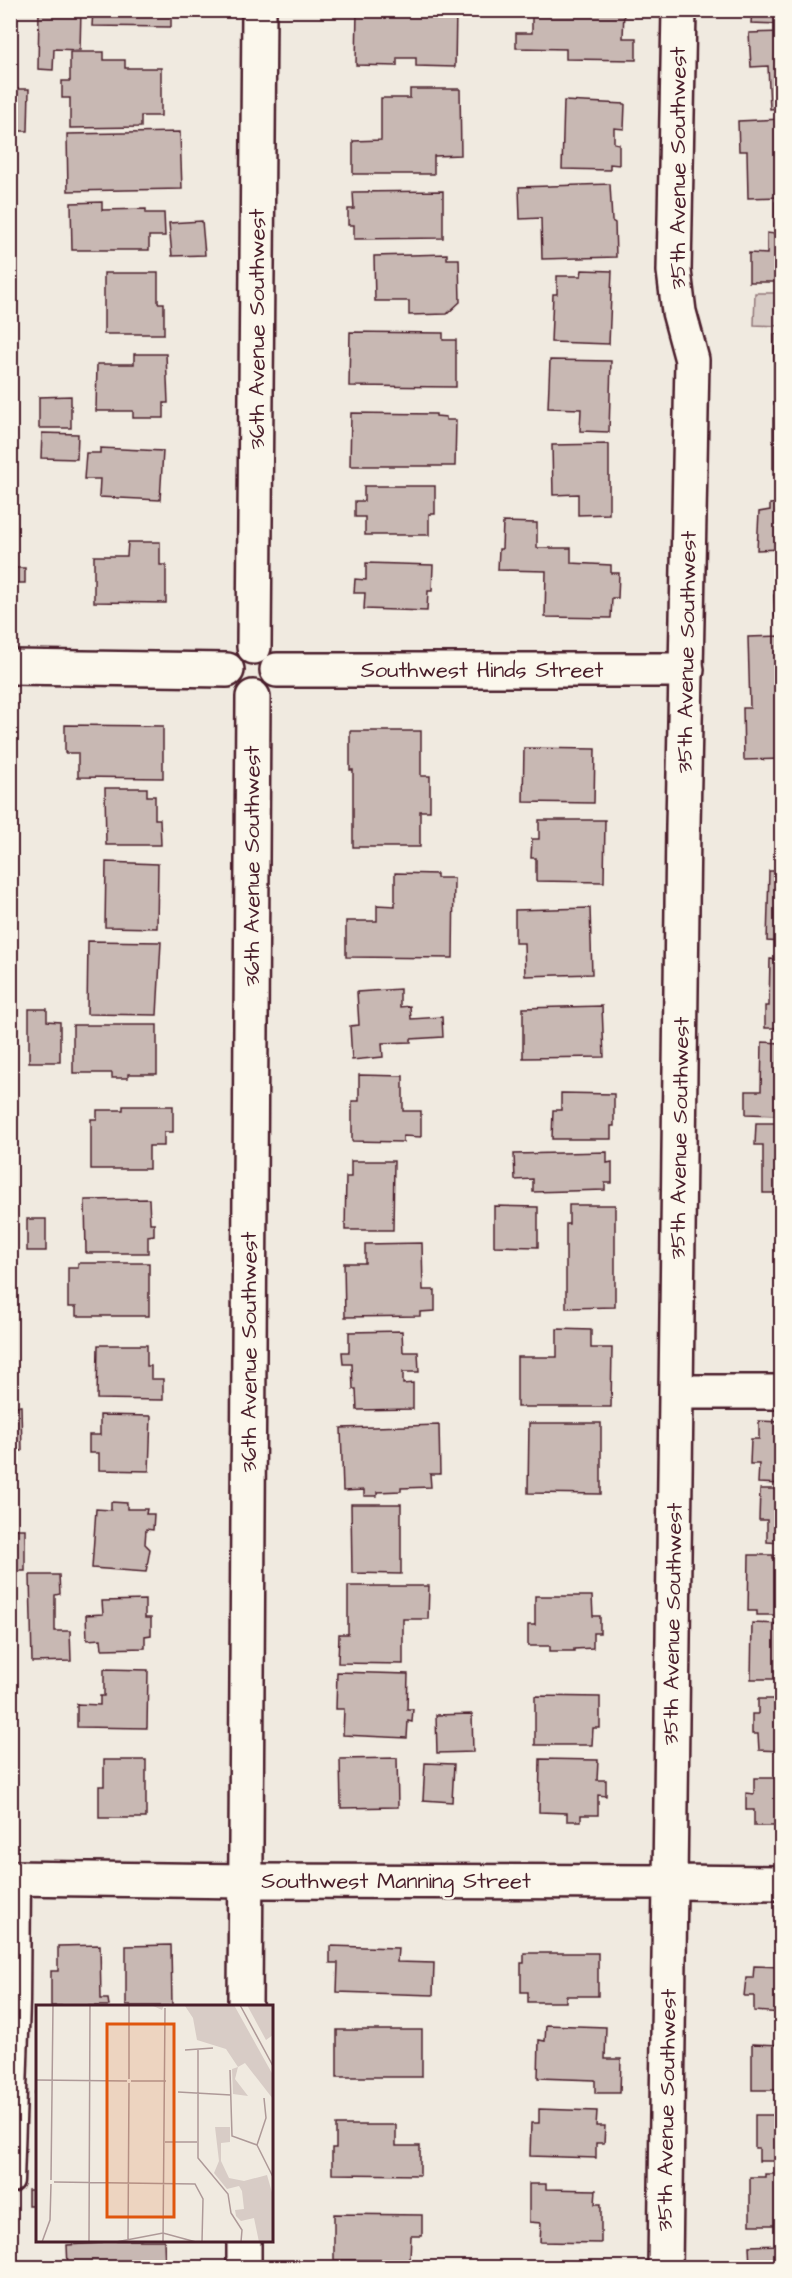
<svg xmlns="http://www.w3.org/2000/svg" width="792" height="2278" viewBox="0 0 792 2278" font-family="'Architects Daughter',sans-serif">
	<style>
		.green { fill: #d8ccc6; stroke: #917678; stroke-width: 1.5 }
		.building { fill: #c8b8b3; stroke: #4a1f2b; stroke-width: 1.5 }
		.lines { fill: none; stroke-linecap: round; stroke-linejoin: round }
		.lane-casing { stroke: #4a1f2b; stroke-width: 27 }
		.street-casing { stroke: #4a1f2b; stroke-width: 38 }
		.secondary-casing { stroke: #4a1f2b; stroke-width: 38 }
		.lane { stroke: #fbf7ec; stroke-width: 22 }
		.street { stroke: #fbf7ec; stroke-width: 33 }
		.secondary { stroke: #fbf7ec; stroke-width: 33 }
		.labels { text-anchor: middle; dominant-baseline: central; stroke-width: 5; stroke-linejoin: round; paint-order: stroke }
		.street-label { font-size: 22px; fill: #4a1f2b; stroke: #fbf7ec }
		.inset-road { fill: none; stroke: #ae9998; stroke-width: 1.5 }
		.view { fill: #e0560e; fill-opacity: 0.15; stroke: #e0560e; stroke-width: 3 }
		.inset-edge { fill: none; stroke: #4a1f2b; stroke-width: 3 }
	</style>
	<rect width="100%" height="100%" fill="#f0eae0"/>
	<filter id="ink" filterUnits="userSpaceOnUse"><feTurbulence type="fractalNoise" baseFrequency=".0167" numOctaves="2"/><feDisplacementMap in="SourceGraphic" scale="12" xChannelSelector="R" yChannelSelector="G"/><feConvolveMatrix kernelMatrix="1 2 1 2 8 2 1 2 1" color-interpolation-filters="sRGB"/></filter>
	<g filter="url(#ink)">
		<polygon class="green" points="755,293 781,293 781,326 754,325"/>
		<g class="building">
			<polygon points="39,10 81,10 80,50 54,49 53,70 38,69"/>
			<polygon points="93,10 171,10 171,27 92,26"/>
			<polygon points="357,10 456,10 455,67 416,66 416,58 397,58 397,66 356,65"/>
			<polygon points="532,10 624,10 623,38 636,38 636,60 566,59 566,49 516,48 516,33 532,33"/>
			<polygon points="752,10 782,10 782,24 751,23"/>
			<polygon points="782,32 782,108 770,109 768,66 751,67 749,33"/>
			<polygon points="70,52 104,52 104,60 125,60 125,68 161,68 161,116 141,116 141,127 70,128 70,98 62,98 62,81 70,81"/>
			<polygon points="10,89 29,89 28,131 10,131"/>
			<polygon points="410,89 460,89 461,155 434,156 434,174 353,174 353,141 381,140 381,98 410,98"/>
			<polygon points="564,101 625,104 624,129 614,128 614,143 619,144 619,165 610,164 610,170 562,169"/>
			<polygon points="782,119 782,197 748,198 747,151 739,151 738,121"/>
			<polygon points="180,132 182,189 68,191 67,134"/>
			<polygon points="610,184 612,221 615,223 616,257 542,259 541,218 520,219 519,187"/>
			<polygon points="443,191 443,238 354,239 354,225 348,225 348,209 354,209 353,192"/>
			<polygon points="102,202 102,210 146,209 146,213 164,213 165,236 149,236 149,250 72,250 71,203"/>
			<polygon points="775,202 782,202 782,282 749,282 749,253 767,254 767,233 775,234"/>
			<polygon points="202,221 205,255 172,256 169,223"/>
			<polygon points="447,254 447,259 459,259 460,302 447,314 409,315 409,301 375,301 374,256"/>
			<polygon points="582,270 612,271 609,344 551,342 553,294 557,294 557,276 581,276"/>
			<polygon points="104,273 158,273 158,303 164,303 164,334 104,334"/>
			<polygon points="350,332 443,333 443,340 456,340 456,387 349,386"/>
			<rect x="774" y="334" width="8" height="70"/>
			<polygon points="134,354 166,354 168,403 164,403 164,418 133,418 133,411 96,411 97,364 134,364"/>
			<polygon points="550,360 611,361 609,432 580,431 581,409 548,408"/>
			<polygon points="71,396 71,428 39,428 39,397"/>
			<polygon points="351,413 436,414 436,416 446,417 446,420 456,420 455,466 350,466"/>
			<rect x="773" y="418" width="9" height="57"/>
			<polygon points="42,433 78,434 77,459 41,458"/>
			<polygon points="609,444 609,514 578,515 578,494 553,495 552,445"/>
			<polygon points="100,448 163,451 160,500 99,497 100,479 84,479 86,453 100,453"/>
			<polygon points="364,486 435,486 435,514 429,514 429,535 365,535 365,517 355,517 355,501 364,501"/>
			<polygon points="782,503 782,549 757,550 759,512 770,510 770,504"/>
			<polygon points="503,522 537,523 537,548 571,548 571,563 611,565 611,573 619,573 618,598 612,598 611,618 545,617 546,571 498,570 499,549 502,549"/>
			<polygon points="128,542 160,542 160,565 166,565 166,603 94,602 94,556 127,556"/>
			<polygon points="780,553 782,553 782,617 775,617 774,595 781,595 781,590 776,590 776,575 781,574 780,568 775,564 775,558"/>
			<polygon points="366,563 433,565 432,591 428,591 427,611 364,609 365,593 354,593 355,579 366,580"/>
			<polygon points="10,568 25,568 25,583 15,583 14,610 10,610"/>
			<polygon points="782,636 782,759 744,760 743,708 750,708 748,637"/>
			<polygon points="65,725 163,726 163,778 78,777 78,753 65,753"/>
			<polygon points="350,731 421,731 421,776 430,776 430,811 420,811 420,847 353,847 353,770 350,770"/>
			<polygon points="524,748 595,749 594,803 523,802"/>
			<polygon points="105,788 147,788 147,796 155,796 155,819 160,819 161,845 106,845"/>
			<polygon points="539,820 605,820 604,882 536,881 536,858 531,858 532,839 539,839"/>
			<polygon points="106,862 158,864 157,928 105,927"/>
			<polygon points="769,871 782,871 782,942 767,941"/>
			<polygon points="395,873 437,874 437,878 454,878 453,958 346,957 346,921 377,921 377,905 395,906"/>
			<polygon points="590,908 592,974 525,976 524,943 515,943 515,910"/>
			<polygon points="88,941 161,942 157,1015 87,1014"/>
			<polygon points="770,959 782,960 782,1028 765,1028 765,1006 769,1006"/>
			<polygon points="400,989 400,1007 410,1006 411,1019 442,1017 443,1037 411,1039 411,1042 382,1043 383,1057 352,1060 350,1026 359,1025 357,992"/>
			<polygon points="602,1006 604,1057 523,1058 523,1008"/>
			<polygon points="29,1009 47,1009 47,1021 60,1022 60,1062 29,1062"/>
			<polygon points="73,1025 157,1025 157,1074 128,1074 128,1078 112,1078 112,1073 73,1073"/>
			<polygon points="762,1042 782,1043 782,1115 746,1114 746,1091 761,1091"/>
			<polygon points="359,1075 403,1076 403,1111 421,1111 421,1137 403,1136 403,1142 352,1141 352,1101 359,1101"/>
			<polygon points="561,1093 614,1094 614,1126 611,1126 611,1139 552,1139 553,1110 561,1110"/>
			<polygon points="123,1106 173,1106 173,1132 164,1132 164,1146 149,1146 149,1169 91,1169 91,1119 97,1119 97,1110 123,1110"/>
			<polygon points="756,1123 782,1123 782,1193 763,1193 763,1145 755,1145"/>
			<polygon points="607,1152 607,1163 612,1162 612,1183 605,1183 605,1190 533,1192 533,1179 515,1180 514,1154"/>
			<polygon points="351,1161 394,1161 393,1230 345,1230 346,1177 351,1177"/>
			<polygon points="149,1199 150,1223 154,1223 154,1235 148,1236 148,1253 86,1253 85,1200"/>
			<polygon points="569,1205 615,1205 615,1307 566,1308 566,1224 569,1224"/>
			<polygon points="494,1206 538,1207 538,1247 494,1246"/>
			<rect x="27" y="1219" width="19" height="32"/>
			<polygon points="422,1243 423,1290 435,1290 435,1311 420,1312 420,1316 345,1317 344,1263 365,1263 365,1244"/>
			<polygon points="78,1263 149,1263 149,1316 76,1316 76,1307 68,1307 68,1268 78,1268"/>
			<polygon points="557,1329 591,1330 591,1348 612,1348 611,1407 517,1407 517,1357 557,1357"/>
			<polygon points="402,1331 403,1352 418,1352 419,1372 403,1372 403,1384 413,1383 413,1409 357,1410 356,1389 353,1389 352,1364 343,1364 342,1352 349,1352 349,1332"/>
			<polygon points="98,1345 147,1345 147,1366 151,1366 151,1379 163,1379 163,1400 97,1399"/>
			<polygon points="10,1406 21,1406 22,1451 10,1451"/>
			<polygon points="100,1415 151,1416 149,1471 99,1470 99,1453 89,1453 89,1435 100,1435"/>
			<polygon points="759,1421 782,1422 782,1484 758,1483 759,1464 750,1464 751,1439 759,1439"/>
			<polygon points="529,1423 601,1423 601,1494 528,1493"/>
			<polygon points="439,1425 440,1474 430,1474 431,1487 401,1488 401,1491 377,1492 377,1496 364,1496 364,1490 343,1491 341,1428"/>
			<polygon points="760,1489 782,1489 782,1543 767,1542 767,1520 759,1520"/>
			<polygon points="111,1502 127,1503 127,1509 147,1509 146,1514 154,1514 153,1530 146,1529 145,1544 150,1549 146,1572 92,1568 96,1509 111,1510"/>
			<polygon points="351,1504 401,1504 401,1574 352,1573"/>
			<rect x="10" y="1529" width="15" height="42"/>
			<polygon points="749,1555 773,1555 773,1558 782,1558 782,1615 757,1615 757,1611 748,1611"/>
			<polygon points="30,1575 59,1575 60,1594 55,1595 55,1631 70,1631 71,1661 32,1662"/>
			<polygon points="348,1586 429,1586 428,1619 403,1619 403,1664 338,1663 339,1634 348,1634"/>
			<polygon points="535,1596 592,1596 593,1616 600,1616 600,1633 593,1633 593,1648 574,1649 574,1651 550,1651 550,1646 528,1646 528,1625 535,1625"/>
			<polygon points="145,1600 145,1618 151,1618 151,1635 145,1636 145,1648 102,1649 101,1639 87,1640 86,1615 103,1614 102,1601"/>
			<polygon points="752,1623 782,1624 782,1684 778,1684 778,1679 751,1679"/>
			<polygon points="104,1669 148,1670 147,1728 77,1727 77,1704 100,1705 100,1696 104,1696"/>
			<polygon points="337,1672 408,1674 407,1709 413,1709 412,1722 408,1721 407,1738 343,1735 344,1709 336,1709"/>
			<polygon points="535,1696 600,1697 600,1728 593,1728 592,1745 535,1745"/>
			<polygon points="758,1699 782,1699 782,1751 759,1750 758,1734 752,1734 752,1714 758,1714"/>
			<polygon points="472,1714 473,1752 437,1753 436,1715"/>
			<polygon points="397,1758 398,1807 341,1808 340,1759"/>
			<polygon points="540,1759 598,1760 597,1780 606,1780 606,1796 598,1795 598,1815 581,1815 581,1821 567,1821 567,1813 539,1812"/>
			<polygon points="104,1760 146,1760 146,1818 99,1818 99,1786 104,1786"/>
			<polygon points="425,1763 454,1764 452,1802 423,1800"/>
			<polygon points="754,1778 782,1778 782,1826 754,1826 754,1810 746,1810 746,1793 754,1794"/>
			<polygon points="100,1945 101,1999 108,1999 109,2006 51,2006 51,1971 58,1971 58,1946"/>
			<polygon points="171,1945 172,2006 126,2006 126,1946"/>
			<polygon points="330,1946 398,1948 397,1962 434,1963 433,1995 337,1992 338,1963 330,1963"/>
			<polygon points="524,1953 598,1953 598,1996 566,1996 566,2002 528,2002 528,1992 521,1992 521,1963 524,1963"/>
			<polygon points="754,1966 782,1967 782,2013 754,2011 754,1996 744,1996 746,1978 753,1978"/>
			<polygon points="546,2025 606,2027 605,2059 621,2059 620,2093 595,2093 595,2080 538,2078 539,2040 545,2041"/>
			<rect x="337" y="2030" width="85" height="47"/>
			<polygon points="752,2044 782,2045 782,2090 752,2090"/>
			<rect x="35" y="2092" width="3" height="41"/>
			<polygon points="539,2109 597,2111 596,2126 605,2126 604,2143 596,2143 596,2158 530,2156 531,2123 539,2123"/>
			<polygon points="755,2115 782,2115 782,2161 759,2161 759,2148 755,2148"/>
			<polygon points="336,2125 396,2125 396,2146 420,2146 420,2175 332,2174 332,2148 336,2148"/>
			<polygon points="765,2174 782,2174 782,2225 750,2225 750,2177 765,2177"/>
			<polygon points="529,2184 546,2184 546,2189 596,2190 595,2204 601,2204 601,2243 540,2242 541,2223 529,2222"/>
			<rect x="28" y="2190" width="10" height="15"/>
			<polygon points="334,2214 422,2215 422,2236 411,2236 410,2260 334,2260"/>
			<polygon points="102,2240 164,2240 165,2268 68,2268 67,2245 102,2243"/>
			<polygon points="782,2245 782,2268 750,2268 749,2246"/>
		</g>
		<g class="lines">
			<g class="lane-casing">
				<polyline id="lane" points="12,2181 18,2002 19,1878"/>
			</g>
			<g class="street-casing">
				<g id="street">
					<polyline points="679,10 674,271 679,312 692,360 683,826 670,1882 782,1883"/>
					<polyline points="254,647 259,10"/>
					<polyline points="10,667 227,670"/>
					<polyline points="277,670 687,670"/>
					<polyline points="677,1392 782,1392"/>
					<polyline points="245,2006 253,697"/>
					<polyline points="244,2268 244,2240"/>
				</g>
			</g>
			<g class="secondary-casing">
				<polyline id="secondary" points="10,1878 245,1881 670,1882 665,2268"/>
			</g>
			<use href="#lane" class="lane"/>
			<use href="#street" class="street"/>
			<use href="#secondary" class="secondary"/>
		</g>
	</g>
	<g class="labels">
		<g class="street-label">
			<text transform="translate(678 168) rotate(-90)">35th Avenue Southwest</text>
			<text transform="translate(257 329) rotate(-90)">36th Avenue Southwest</text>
			<text transform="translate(687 652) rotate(-89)">35th Avenue Southwest</text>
			<text x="482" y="670">Southwest Hinds Street</text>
			<text transform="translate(252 866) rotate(-90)">36th Avenue Southwest</text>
			<text transform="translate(680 1138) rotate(-89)">35th Avenue Southwest</text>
			<text transform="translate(249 1352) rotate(-90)">36th Avenue Southwest</text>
			<text transform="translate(673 1624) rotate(-89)">35th Avenue Southwest</text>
			<text x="396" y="1881">Southwest Manning Street</text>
			<text transform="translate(667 2110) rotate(-89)">35th Avenue Southwest</text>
		</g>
	</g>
	<g transform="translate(36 2005)">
		<rect width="237" height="237" fill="#f0eae0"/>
		<path d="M115 0H198L237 70V94L209 58 202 62 199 74 212 91 197 89 196 64 202 62 190 44 161 35 157 13 149 1 128 0 126 5ZM211 0H237V30L230 35ZM179 122H194V137L185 138V156L193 173 208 176 231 170 237 191V237H223L218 213 205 216 200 211 199 205 208 204 206 186 203 181 191 184 178 168 183 156Z" fill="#d8ccc6"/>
		<path class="inset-road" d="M204 0 237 61M149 45 177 43M162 45V153L192 189 195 208 206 225 205 237M194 65 196 131 221 140M93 74V0M0 75 91 76M95 76H130M142 87 195 90M228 93 230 113 221 140 237 172M129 137H161M15 175 17 0M18 177 159 179 167 194 166 237M92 235 93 78M6 237 14 215 15 179M53 237 54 0M80 237 127 228 160 237M127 237 129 3"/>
		<path class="view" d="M71 19H138V212H71Z"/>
		<rect width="237" height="237" class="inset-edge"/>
	</g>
	<rect width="792" height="2278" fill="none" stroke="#fbf7ec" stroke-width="36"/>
	<rect x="18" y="18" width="756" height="2242" fill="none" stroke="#4a1f2b" stroke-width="2" filter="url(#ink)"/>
</svg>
